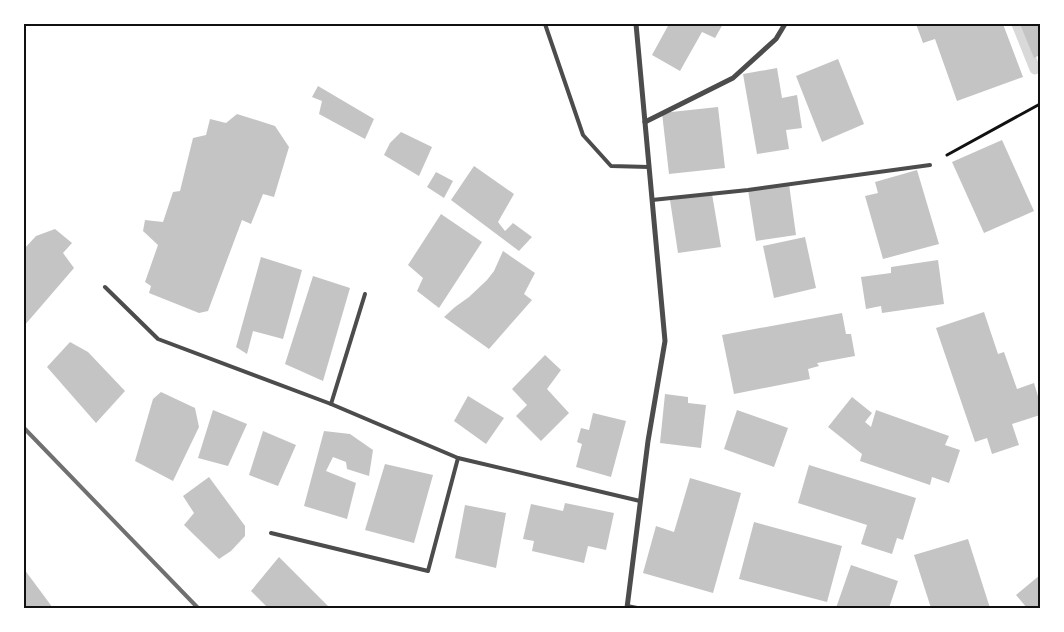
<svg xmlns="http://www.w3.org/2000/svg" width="1064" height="632" viewBox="0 0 1064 632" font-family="Cabin,sans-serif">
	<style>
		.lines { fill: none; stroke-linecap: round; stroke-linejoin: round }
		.stream { stroke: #d9d9d9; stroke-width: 11 }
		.building { fill: #c4c4c4 }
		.path { stroke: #111; stroke-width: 3 }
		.service { stroke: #4c4c4c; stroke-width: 4 }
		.minor { stroke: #4c4c4c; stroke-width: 5 }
		.rail { stroke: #707070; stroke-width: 4 }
		.neatline { fill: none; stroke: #111; stroke-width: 2 }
	</style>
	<rect width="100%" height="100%" fill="#fff"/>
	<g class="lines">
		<polyline class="stream" points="1017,24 1035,69"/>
	</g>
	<g class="building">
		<polygon points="669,24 723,24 715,38 702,32 680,71 652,55"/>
		<polygon points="916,24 1003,24 1023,77 957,101 935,39 923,43"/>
		<polygon points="1020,24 1040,24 1040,55 1034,58"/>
		<polygon points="838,59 864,124 822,142 796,76"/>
		<polygon points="777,68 782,98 797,95 802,128 786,130 789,149 757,154 743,74"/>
		<polygon points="318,86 374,119 365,139 319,114 322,101 312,97"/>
		<polygon points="718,107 725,168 669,174 662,113"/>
		<polygon points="237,114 275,126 289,147 274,197 263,194 251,224 242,220 208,311 199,313 149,293 151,286 145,282 158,245 143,231 145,220 163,222 173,192 180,191 193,138 206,135 210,119 226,123"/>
		<polygon points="401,132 432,147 419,176 384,155 390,143"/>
		<polygon points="1002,140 1034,211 984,233 952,162"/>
		<polygon points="474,166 514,194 498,222 505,231 513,223 532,237 519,251 451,200"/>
		<polygon points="917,170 939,244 883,259 865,196 878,193 875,182"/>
		<polygon points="436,172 453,181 444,198 427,187"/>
		<polygon points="789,184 796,235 756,241 748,190"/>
		<polygon points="712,194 721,247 678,253 670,200"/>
		<polygon points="441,214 482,242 439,308 417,291 423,278 408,265"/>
		<polygon points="55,229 72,243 63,253 74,268 24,326 24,249 36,236"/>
		<polygon points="805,237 816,288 774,298 763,246"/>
		<polygon points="503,251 535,273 524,294 532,300 489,349 444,317 455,307 469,297 487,280 494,271"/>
		<polygon points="261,257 302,270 283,339 253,331 247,354 236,347"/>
		<polygon points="938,260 944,304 882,313 881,306 866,309 861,277 891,273 891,267"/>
		<polygon points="313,276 350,288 323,381 285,364"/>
		<polygon points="984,312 998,354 1004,352 1017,389 1034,383 1040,403 1040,415 1012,424 1019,445 992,454 987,438 975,442 936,328"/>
		<polygon points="842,313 846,334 851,334 855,356 817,363 819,366 808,369 810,379 734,394 722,335"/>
		<polygon points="70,342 88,352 125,391 96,423 47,367"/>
		<polygon points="545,355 561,370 547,389 569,413 541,441 516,416 527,405 512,389"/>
		<polygon points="161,392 195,408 199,427 173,481 135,461 153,399"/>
		<polygon points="665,394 688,397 688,403 706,405 701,448 660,443"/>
		<polygon points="468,396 504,418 486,444 454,421"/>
		<polygon points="852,397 872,413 865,422 871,427 876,410 949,436 945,445 960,450 949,483 932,477 930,485 860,461 862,454 828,427"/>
		<polygon points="213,410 247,424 228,466 198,458"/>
		<polygon points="737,410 788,428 774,467 724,449"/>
		<polygon points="593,413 626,421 611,477 576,467 582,444 577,442 581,428 589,430"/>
		<polygon points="263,431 296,445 278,486 249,475"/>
		<polygon points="324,431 350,434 373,450 369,476 347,469 346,462 333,457 326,471 356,483 347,519 304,506"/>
		<polygon points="385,464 433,475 414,543 365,530"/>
		<polygon points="809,465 916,498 903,540 897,538 892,554 861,544 867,525 798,503"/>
		<polygon points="209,477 245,526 245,536 231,551 219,559 184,525 194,513 183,496"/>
		<polygon points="690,478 741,493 713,593 643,573 656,526 674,532"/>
		<polygon points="565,503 614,513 606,550 588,546 584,563 532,551 534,541 523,539 531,504 563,511"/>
		<polygon points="465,505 506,513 496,568 455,558"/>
		<polygon points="754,522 842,546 827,602 739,579"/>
		<polygon points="968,539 990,608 931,608 914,555"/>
		<polygon points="279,557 330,608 268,608 251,591"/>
		<polygon points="851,565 898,581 889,608 836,608"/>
		<polygon points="24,569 53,608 24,608"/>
		<polygon points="1040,575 1040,608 1027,608 1016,595"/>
	</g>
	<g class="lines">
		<polyline class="path" points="947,155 1040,104"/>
		<g class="service">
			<polyline points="545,24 583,135 611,166 649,167"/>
			<polyline points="652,200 748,190 930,165"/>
			<polyline points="105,287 158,339 331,404 458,458 640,501"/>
			<polyline points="331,404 365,294"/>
			<polyline points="271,533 428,571 458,458"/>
			<polyline points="627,606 637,608"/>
		</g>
		<g class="minor">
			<polyline points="645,122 733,78 776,39 785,24"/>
			<polyline points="627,608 648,441 665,341 636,24"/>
		</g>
		<polyline class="rail" points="24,428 198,608"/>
	</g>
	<rect width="1064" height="632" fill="none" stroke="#ffffff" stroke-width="50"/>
	<rect x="25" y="25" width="1014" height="582" class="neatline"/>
</svg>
